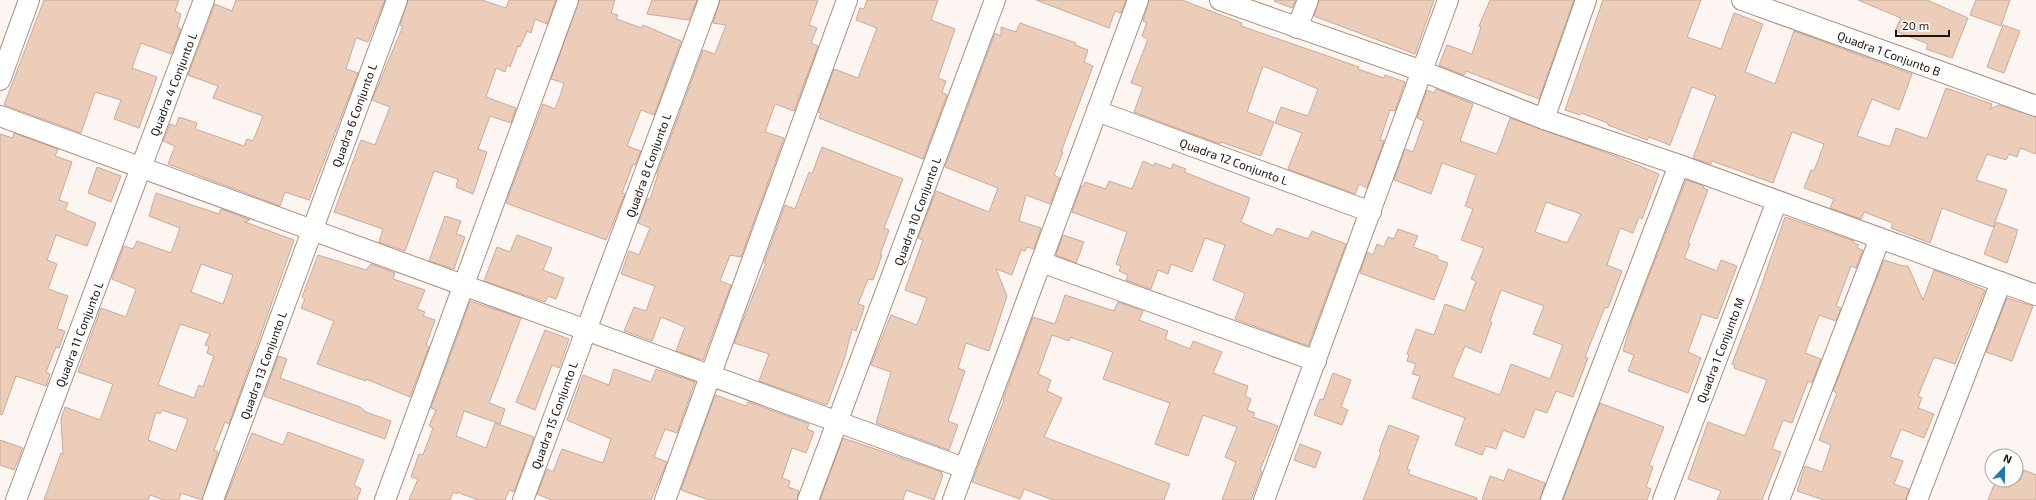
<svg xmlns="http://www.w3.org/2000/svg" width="2036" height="500" viewBox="0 0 2036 500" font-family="'Exo 2',sans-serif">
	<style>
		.building { fill: #ebcdba; stroke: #c8ab99; fill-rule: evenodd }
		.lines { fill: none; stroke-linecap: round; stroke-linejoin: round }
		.street-casing { stroke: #ab8f7e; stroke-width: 22 }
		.street { stroke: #fff; stroke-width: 20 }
		.labels { text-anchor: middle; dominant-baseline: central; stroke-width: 4; stroke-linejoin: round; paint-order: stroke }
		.street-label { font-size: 12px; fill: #1c120c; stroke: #fff }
	</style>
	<rect width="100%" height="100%" fill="#fcf5f2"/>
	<g class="building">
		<polygon points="44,0 179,0 175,11 181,14 177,27 181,29 171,54 141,43 132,68 157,77 139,128 114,119 121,100 95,92 81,133 4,105"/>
		<polygon points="236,0 385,0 368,42 356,38 346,69 358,73 309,200 285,192 280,206 168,164 175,146 163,141 170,124 176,126 179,117 197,123 195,129 244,146 247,139 253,141 263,116 213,98 218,86 188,75 215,4 232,11"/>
		<polygon points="408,0 482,0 506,8 509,0 556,0 547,24 535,19 531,33 527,31 520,47 518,46 510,67 507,65 505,72 496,68 486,97 516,108 511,123 490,116 478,149 487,152 473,194 456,187 458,179 434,171 405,251 379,242 383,229 334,212 361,140 375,145 390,107 372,100 403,26 400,25"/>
		<polygon points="579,0 615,0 611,13 618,15 616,19 642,28 643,25 681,41 654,115 641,110 627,146 641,151 635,165 633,164 622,193 625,194 606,240 506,203 543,104 555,109 560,96 564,83 551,79"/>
		<polygon points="652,0 697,0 689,20 647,14"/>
		<polygon points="720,0 818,0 809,25 817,28 811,43 818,46 794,111 775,104 765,132 784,138 741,257 730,255 720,281 731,285 703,360 676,351 685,327 661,317 652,341 624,331 634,307 646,311 655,286 621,274 629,251 639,255 650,228 638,223 647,199 650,199 658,174 657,174 703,50 715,54 726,25 713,23"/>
		<polygon points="867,0 938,0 931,20 955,29 938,78 946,81 942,92 947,95 923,159 819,118 821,113 818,112 834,69 858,78 877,28 856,20 860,8 864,9"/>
		<polygon points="1036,0 1126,0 1121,13 1115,11 1109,28"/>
		<polygon points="1149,0 1182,0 1242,23 1241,26 1359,67 1358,69 1384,78 1385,75 1405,82 1395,111 1390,110 1380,140 1384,141 1367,188 1359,184 1355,194 1288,169 1302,133 1275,123 1281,107 1308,116 1318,89 1263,66 1247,112 1274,122 1261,156 1221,142 1220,144 1134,112 1143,87 1131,83 1148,39 1142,36 1147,22 1143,21"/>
		<polygon points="1275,0 1296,0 1292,8 1274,1"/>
		<polygon points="1319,0 1434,0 1415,54 1314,16"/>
		<polygon points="1490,0 1574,0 1539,99 1466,71 1464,75 1439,65 1447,45 1472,54 1481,27 1479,26"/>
		<polygon points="1603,0 1701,0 1687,37 1721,49 1734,13 1763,24 1745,72 1775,84 1794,31 1912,74 1899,110 1872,99 1857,136 1890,147 1896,128 1927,139 1946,88 1992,104 1990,109 1999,105 2036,117 2036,154 2020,148 2017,157 2009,154 2006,160 1987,154 1976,180 2007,190 1993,227 1942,208 1930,243 1891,228 1893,223 1864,212 1861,219 1830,208 1834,199 1804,188 1811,170 1814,171 1824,144 1792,132 1773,183 1712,161 1711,164 1693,158 1716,96 1692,87 1670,145 1649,137 1647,140 1608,125 1608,123 1581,113 1580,115 1565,110"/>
		<polygon points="1858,0 1927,0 1968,18 1952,58 1926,49 1928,44 1895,31 1901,18"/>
		<polygon points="1976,0 2010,0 2001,26 1970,15"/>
		<polygon points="1020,23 1076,43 1075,45 1088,50 1084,62 1093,66 1061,152 1063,152 1054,175 1060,178 1050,204 1026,195 1019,221 1041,228 1034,249 1027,247 1025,251 1021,250 1012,275 996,269 1007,296 989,351 966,343 958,368 965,371 948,421 958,425 949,450 876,423 891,372 871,365 891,315 917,325 927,298 905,290 923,240 918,238 936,191 989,212 998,188 945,167 995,33 1001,36 1001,27 1016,32"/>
		<polygon points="2003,25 2020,31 2004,73 1987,67"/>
		<path d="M1436 89 1473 104 1460 141 1497 154 1510 118 1615 156 1659 174 1642 219 1639 217 1633 233 1620 228 1607 265 1622 271 1608 308 1605 307 1585 357 1588 358 1573 397 1556 391 1547 413 1535 409 1524 438 1503 430 1496 449 1486 446 1482 455 1455 445 1465 418 1412 398 1420 376 1412 374 1416 364 1407 361 1409 355 1407 354 1416 329 1434 335 1445 304 1465 311 1476 281 1471 279 1484 248 1461 240 1473 209 1465 206 1476 175 1442 163 1431 194 1394 180 1405 149 1413 152 1424 121 1417 118 1427 90 1434 93ZM1546 202 1581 214 1567 243 1535 232ZM1501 290 1544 306 1533 334 1563 345 1550 379 1511 364 1500 395 1452 377 1465 346 1481 353 1492 322 1490 321Z"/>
		<polygon points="14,133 58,149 55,156 72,162 59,200 68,203 65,210 96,223 87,246 56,235 47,260 57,264 48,289 68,296 57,329 65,331 59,348 56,347 46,372 50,374 46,386 16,376 2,415 0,414 0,134 13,138"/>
		<polygon points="822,147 903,179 884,228 889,230 880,255 882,255 873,280 868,279 858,304 864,306 864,308 856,331 852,329 845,357 827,405 759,381 769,354 734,343 766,263 764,263 785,205 795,209 809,172 812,174"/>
		<polygon points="1143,161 1154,166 1155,163 1171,169 1173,164 1186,169 1184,172 1250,198 1241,222 1273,236 1277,228 1308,239 1312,231 1346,244 1308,346 1235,319 1245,293 1213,280 1225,245 1205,238 1192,272 1171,264 1168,274 1158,270 1151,289 1126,280 1128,275 1119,271 1121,266 1116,264 1127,232 1072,212 1081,186 1083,187 1085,182 1106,189 1109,181 1132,189"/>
		<polygon points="97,167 121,176 111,202 88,193"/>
		<polygon points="1686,180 1704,186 1703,188 1708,190 1688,243 1690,244 1684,258 1717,271 1721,260 1737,266 1717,319 1702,314 1688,352 1701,358 1688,393 1628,371 1634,355 1623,351 1632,320"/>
		<path d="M156 193 219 214 221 209 250 220 245 222 294 240 229 424 225 422 214 450 218 452 202 500 181 493 179 500H164L150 495 148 500H44L61 453 63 454 61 419 65 407 100 420 113 384 78 372 101 308 126 317 136 289 112 279 124 246 133 249 137 241 171 253 180 228 149 216ZM201 264 233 275 223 304 191 292ZM180 324 210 334 205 345 209 346 207 353 214 356 203 387 199 385 194 398 158 385ZM162 410 188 419 176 451 148 440 156 412 160 414Z"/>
		<polygon points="445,216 461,221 456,234 465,237 454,269 429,261"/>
		<polygon points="1785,217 1854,241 1853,242 1859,245 1857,248 1863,250 1856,268 1851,266 1836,306 1841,308 1836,321 1819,315 1805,353 1821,359 1812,383 1808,381 1792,423 1783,420 1772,449 1781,452 1762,500 1717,500 1721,491 1688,479 1708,422 1745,436 1767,380 1734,368 1735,365 1732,364 1757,298"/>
		<polygon points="1996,222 2018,230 2007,263 1984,254"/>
		<polygon points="1398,229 1418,236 1413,247 1438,256 1437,259 1448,263 1434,300 1360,273 1367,252 1373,255 1377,244 1384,247 1388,237 1394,239"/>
		<polygon points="517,235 552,248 543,270 564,278 556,299 548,296 545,302 484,281 497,247 510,252"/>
		<polygon points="1063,235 1084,242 1076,263 1056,255"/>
		<polygon points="318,255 366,270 371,264 395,273 393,279 425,290 417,309 425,312 423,316 435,320 426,345 429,347 410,397 366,379 366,381 317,364 334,321 301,308 305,299 302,297"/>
		<polygon points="1884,260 1903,266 1908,266 1923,300 1934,270 1985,290 1955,364 1934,357 1918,396 1922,398 1918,408 1934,414 1924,438 1901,429 1890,457 1903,461 1894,484 1909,489 1906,500 1824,500 1797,491 1805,466 1822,472 1831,445 1819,440 1837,393 1833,391"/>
		<polygon points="1065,295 1114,311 1118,302 1143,311 1139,320 1168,331 1165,339 1190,349 1193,341 1222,352 1213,373 1248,386 1245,396 1251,399 1247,410 1255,413 1253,417 1278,426 1260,470 1262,471 1251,500 1222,500 1236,462 1225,457 1237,427 1203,415 1188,456 1155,444 1170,403 1103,379 1113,352 1070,337 1069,341 1052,335 1038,374 1051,380 1047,391 1062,398 1044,437 1170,484 1164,500 1053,500 1024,489 1020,499 972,482 1004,400 1003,399 1033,317 1055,324"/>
		<polygon points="2007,298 2033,306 2012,361 1986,352"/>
		<polygon points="470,301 521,318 489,403 505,409 500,424 464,411 456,436 486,448 495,423 534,437 514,492 509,490 505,500 478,500 457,492 457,494 453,492 450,500 409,500 418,479 411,477 419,454 423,455 433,428 429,426 436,410 431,408"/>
		<polygon points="545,330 569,339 559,368 552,365 535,410 516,402"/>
		<polygon points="278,356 287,359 280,378 360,407 366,412 391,421 385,439 264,396"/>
		<polygon points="614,369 651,382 656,369 695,382 677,433 665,429 654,457 667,462 651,500 551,500 537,494 547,469 553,472 562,449 603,463 611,439 567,420 583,375 609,385"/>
		<polygon points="1333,373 1351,380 1341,407 1348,410 1342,425 1314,415 1320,399 1323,400"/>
		<polygon points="715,395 746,406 748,402 751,403 809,424 807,429 814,432 806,453 792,448 782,478 790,481 788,487 799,491 797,500 709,500 681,490"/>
		<polygon points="1600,403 1664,427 1649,465 1653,467 1646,487 1651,489 1647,500 1563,500"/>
		<polygon points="1389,425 1419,436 1407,469 1410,470 1408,474 1477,498 1477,500 1363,500 1381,452 1379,451"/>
		<polygon points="288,432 364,460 354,485 361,489 357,500 225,500 252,433 283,445"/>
		<polygon points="843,438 942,472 941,475 943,475 934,500 906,490 903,500 820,500"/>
		<polygon points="0,440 23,448 14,470 0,465"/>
		<polygon points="1300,444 1321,452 1315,468 1294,460"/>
		<polygon points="1508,469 1545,483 1540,500 1482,500 1490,476 1504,481"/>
		<polygon points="2024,470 2036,475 2036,500 1988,500 1996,480 2020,480"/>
	</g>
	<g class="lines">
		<g class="street-casing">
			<g id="street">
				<polyline points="1220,0 1422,71 1544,119 1679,165 2036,295"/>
				<polyline points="1742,0 2036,106"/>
				<polyline points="1297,28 1308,0"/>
				<polyline points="0,80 29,0"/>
				<polyline points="1097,111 1371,212"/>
				<polyline points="0,116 964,468"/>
				<polyline points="1544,119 1586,0"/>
				<polyline points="1041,262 1316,361"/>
				<polyline points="16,500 204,0"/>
				<polyline points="213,500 397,0"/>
				<polyline points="385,500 568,0"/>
				<polyline points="523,500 709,0"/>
				<polyline points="665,500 847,0"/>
				<polyline points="808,500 995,0"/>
				<polyline points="953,500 1138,0"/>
				<polyline points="1264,500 1448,0"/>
				<polyline points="1551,500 1679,165"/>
				<polyline points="1663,500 1777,201"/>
				<polyline points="1779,500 1880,238"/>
				<polyline points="1917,500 2001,282"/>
			</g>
		</g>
		<use href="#street" class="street"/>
	</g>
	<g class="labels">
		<g class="street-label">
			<text transform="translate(1889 53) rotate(20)">Quadra 1 Conjunto B</text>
			<text transform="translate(173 84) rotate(-69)">Quadra 4 Conjunto L</text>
			<text transform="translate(354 115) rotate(-70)">Quadra 6 Conjunto L</text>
			<text transform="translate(1234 161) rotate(20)">Quadra 12 Conjunto L</text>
			<text transform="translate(648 165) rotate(-70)">Quadra 8 Conjunto L</text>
			<text transform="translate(917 211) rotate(-70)">Quadra 10 Conjunto L</text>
			<text transform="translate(79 334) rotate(-69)">Quadra 11 Conjunto L</text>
			<text transform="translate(1720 350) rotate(-69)">Quadra 1 Conjunto M</text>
			<text transform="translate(263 365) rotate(-70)">Quadra 13 Conjunto L</text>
			<text transform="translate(554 415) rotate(-70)">Quadra 15 Conjunto L</text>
		</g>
	</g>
	<g transform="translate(2004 468) rotate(22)"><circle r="19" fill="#ffffff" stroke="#a4a09e"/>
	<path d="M0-3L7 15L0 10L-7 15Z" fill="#187ca7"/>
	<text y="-6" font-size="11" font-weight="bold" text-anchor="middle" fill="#1c120c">N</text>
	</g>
	<path d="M1896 30v6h53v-6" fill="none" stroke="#1c120c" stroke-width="2"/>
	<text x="1902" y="30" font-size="12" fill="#1c120c" stroke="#ffffff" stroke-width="3" paint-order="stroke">20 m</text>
</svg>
